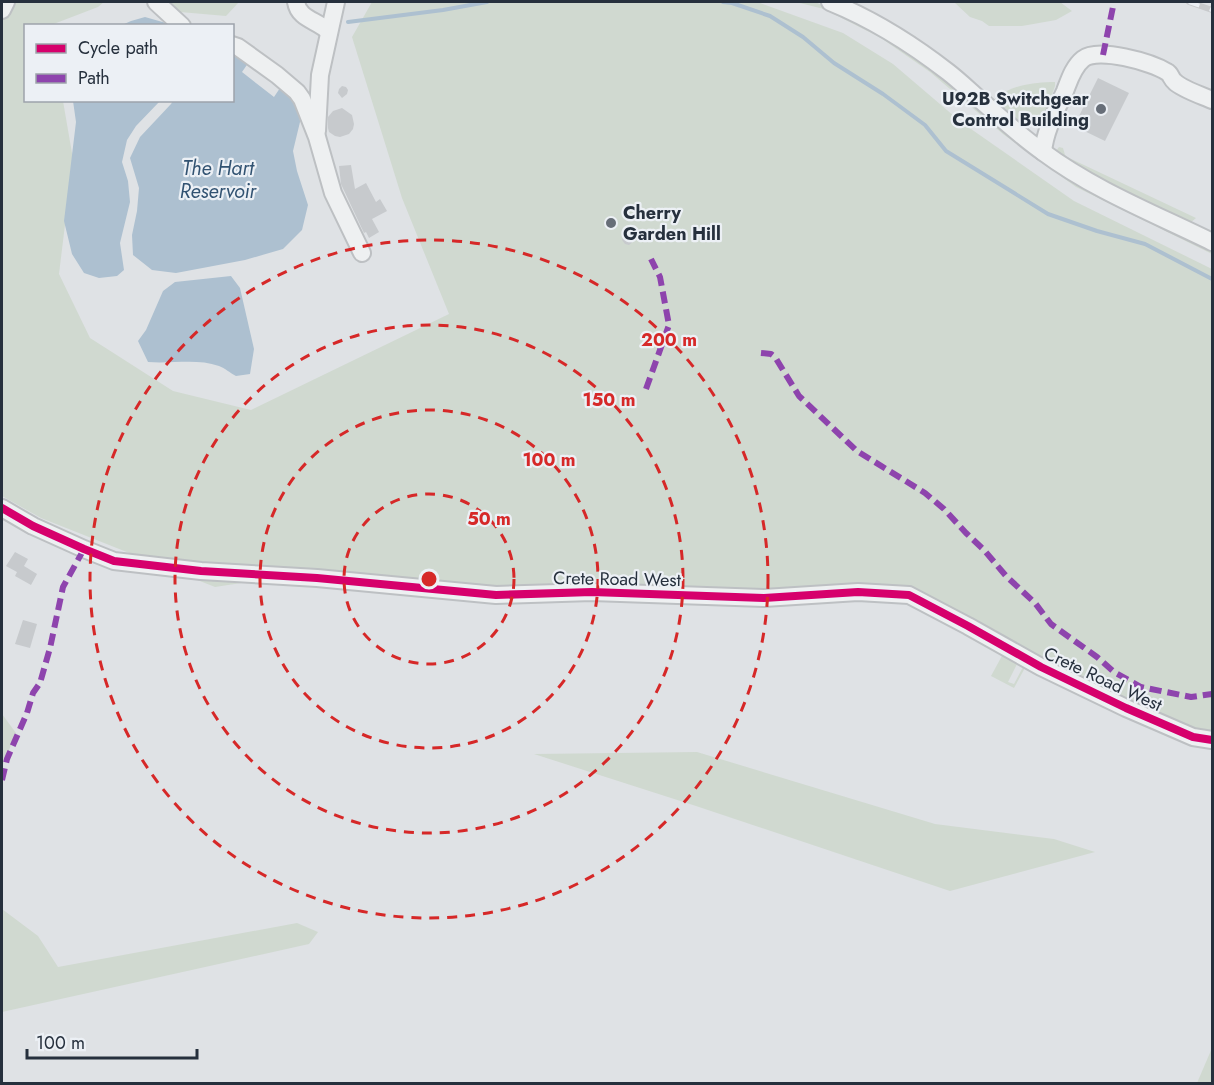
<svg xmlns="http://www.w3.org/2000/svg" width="1214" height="1085" viewBox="0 0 1214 1085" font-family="Jost,sans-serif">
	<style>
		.green { fill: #d0d9d0 }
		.water { fill: #adc0d0 }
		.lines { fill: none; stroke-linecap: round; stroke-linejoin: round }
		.stream { stroke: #adc0d0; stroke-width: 4 }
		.building { fill: #c7cacd }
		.minor-casing { stroke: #bdc0c3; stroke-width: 20 }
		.minor { stroke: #eef0f1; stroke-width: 16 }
		.rail-casing { stroke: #c8cacc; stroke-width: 6 }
		.rail { stroke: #ecf0f5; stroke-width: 4; stroke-dasharray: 11; stroke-linecap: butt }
		.quiet { stroke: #8e44ad; stroke-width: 6; stroke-dasharray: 12 6; stroke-linecap: butt }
		.cycleway-casing { stroke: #ecf0f5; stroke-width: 11 }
		.cycleway { stroke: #d6006c; stroke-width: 8 }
		.ring { fill: none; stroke: #d62828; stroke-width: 3; stroke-dasharray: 10 8 }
		.poi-dot { fill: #676e78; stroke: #ecf0f5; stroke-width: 2 }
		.labels { text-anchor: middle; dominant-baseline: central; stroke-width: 4.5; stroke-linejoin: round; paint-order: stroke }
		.poi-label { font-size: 18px; font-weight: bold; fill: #26303d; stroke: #ecf0f5; text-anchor: end }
		.street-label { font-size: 18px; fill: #26303d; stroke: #ecf0f5 }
		.water-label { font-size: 20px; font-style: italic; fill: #315271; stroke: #ecf0f5 }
		.centre { fill: #d62828; stroke: #ecf0f5; stroke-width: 3 }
		.ring-label { font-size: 18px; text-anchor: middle; font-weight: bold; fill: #d62828; stroke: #ecf0f5; stroke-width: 4.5; stroke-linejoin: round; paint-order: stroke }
	</style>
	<rect width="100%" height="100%" fill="#dfe2e5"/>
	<g class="green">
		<polygon points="2,2 104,2 98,7 51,25 26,26 26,100 63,101 73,159 59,274 90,338 173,391 251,410 449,314 402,198 352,37 372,2 760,3 843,33 893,64 961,122 1074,201 1212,269 1212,736 1151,716 919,594 763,594 483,589 314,572 215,587 41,518 2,496"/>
		<polygon points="167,2 239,2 226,16 180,12"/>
		<polygon points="796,2 815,2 850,17 889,40 942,75 1021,144 1212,248 1212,254 1076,187 1003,134 930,72 881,38 824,9"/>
		<polygon points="947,2 1060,2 1072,11 1056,20 1022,26 989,26 982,21 970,17 955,3"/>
		<path d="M1051 82H1055V86L1045 115 1043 118 1023 125 995 99C1012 85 1030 83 1051 82Z"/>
		<polygon points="1059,147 1063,148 1065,155 1067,157 1196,218 1190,223 1093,177 1056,151"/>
		<polygon points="1003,654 1018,662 1008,682 1014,684 1024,665 1026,666 1014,688 991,676"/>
		<polygon points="2,714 16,733 2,767"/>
		<polygon points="697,752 935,824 1054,839 1095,852 950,891 696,806 534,754"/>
		<polygon points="2,909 38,936 58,967 297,923 318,932 309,944 2,1012"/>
		<polygon points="1212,1048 1212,1083 1197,1083"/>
	</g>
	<g class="water">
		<polygon points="145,17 166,23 169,25 122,25 131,21"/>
		<polygon points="233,53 251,59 242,72 274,97 282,85 299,102 300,122 293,151 297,171 308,205 302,230 283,249 245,260 176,273 152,270 133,255 132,235 137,211 139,188 130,158 140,137 171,104 173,101 232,100"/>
		<polygon points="73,101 160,101 136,126 127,140 122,162 128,181 130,202 120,243 124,270 117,276 99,278 84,273 72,254 64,221 76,122"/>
		<path d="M231 276 240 288 254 349 250 374 236 376C230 373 225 368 219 366 197 358 172 364 148 362L138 341 146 330 163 291 175 282Z"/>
	</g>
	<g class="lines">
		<g class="stream">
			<polyline points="723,2 732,3 770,16 803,37 834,63 883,94 925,125 946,151 1048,214 1097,231 1145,244 1212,279"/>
			<polyline points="348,22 443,10 487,2"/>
		</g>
	</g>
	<g class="building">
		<polygon points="1098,78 1129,93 1105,141 1074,126"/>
		<polygon points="342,86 346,87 348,90 347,94 342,98 338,93 339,89"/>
		<polygon points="342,108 352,115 354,124 353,129 349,134 340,137 335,136 329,132 328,128 328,117 333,111"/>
		<polygon points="351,165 355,189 366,183 376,202 380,199 387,211 372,219 379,232 369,238 366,232 364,233 341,184 339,166"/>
		<polygon points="625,232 636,239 629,245 625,244 622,240"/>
		<polygon points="15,552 28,559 24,566 37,574 31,585 15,576 17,572 6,566"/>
		<polygon points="23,620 37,624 30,648 15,644"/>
	</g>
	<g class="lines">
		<g class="minor-casing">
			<g id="minor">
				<polyline points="156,2 182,26"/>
				<path d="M296 2C299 20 318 20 329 32"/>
				<path d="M830 2C872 19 912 44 948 72 961 82 973 94 986 105 1004 121 1023 138 1043 152 1094 190 1155 214 1212 242"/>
				<polyline points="2,10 6,2"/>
				<polyline points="232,45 238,47 277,75 297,92 302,99 317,137 333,193 362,253"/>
				<polyline points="317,131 320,75 336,2"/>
				<path d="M1043 152C1045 130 1056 111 1065 91 1069 81 1073 67 1083 59 1098 47 1151 62 1167 72 1171 74 1171 79 1175 82 1182 89 1203 96 1212 100"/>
				<polyline points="2,508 33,526 84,549 114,561 201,571 317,578 496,595 592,592 764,598 858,592 909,595 968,626 1041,667 1126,708 1193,737 1212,740"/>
			</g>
		</g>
		<use href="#minor" class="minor"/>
		<g class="rail-casing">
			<polyline id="rail" points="1189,2 1212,10"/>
		</g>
		<use href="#rail" class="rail"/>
		<g class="quiet">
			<polyline points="1103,55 1114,2"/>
			<polyline points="761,353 771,354 775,357 799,396 857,451 925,493 944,509 966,533 984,550 1006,576 1035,603 1051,624 1097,657 1114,672 1141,687 1191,697 1212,694"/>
			<polyline points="646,389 669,325 660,277 651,259"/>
			<polyline points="2,780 7,759 27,713 33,693 40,683 50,648 63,587 84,549"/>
		</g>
		<g class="cycleway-casing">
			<polyline id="cycleway" points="2,508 33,526 84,549 114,561 201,571 317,578 496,595 592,592 764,598 858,592 909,595 968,626 1041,667 1126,708 1193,737 1212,740"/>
		</g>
		<use href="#cycleway" class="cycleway"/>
	</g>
	<g class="ring">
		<circle cx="429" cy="579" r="85"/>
		<circle cx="429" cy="579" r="169"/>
		<circle cx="429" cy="579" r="254"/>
		<circle cx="429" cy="579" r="339"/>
	</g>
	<g class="poi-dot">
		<circle cx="1101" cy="109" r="6"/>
		<circle cx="611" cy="223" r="6"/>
	</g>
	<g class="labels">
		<g class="poi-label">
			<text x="1089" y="99">U92B Switchgear<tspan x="1089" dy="21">Control Building</tspan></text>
			<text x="623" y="213" text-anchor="start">Cherry<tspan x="623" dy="21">Garden Hill</tspan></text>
		</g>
		<g class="street-label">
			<text transform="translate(617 579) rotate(1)">Crete Road West</text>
			<text transform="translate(1103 679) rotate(25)">Crete Road West</text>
		</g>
		<g class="water-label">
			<text x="218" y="168">The Hart<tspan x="218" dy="23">Reservoir</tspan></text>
		</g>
	</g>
	<circle cx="429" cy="579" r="9" class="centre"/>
	<g class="ring-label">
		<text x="669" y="346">200 m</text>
		<text x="609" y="406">150 m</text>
		<text x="549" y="466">100 m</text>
		<text x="489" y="525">50 m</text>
	</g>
	<rect width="1214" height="1085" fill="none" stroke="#26303d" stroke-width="6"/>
	<rect x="24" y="24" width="210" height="78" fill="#ecf0f5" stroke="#9da3ab" stroke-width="1.5"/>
	<rect x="36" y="44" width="30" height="9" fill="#d6006c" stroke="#9da3ab" stroke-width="1.5"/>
	<text x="78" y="54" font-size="18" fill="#26303d">Cycle path</text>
	<rect x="36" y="74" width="30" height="9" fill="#8e44ad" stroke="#9da3ab" stroke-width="1.5"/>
	<text x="78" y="84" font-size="18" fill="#26303d">Path</text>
	<path d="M27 1049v9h170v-9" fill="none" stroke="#26303d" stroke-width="3"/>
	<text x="36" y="1049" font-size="18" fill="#26303d" stroke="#ecf0f5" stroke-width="4.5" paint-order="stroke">100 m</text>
</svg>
